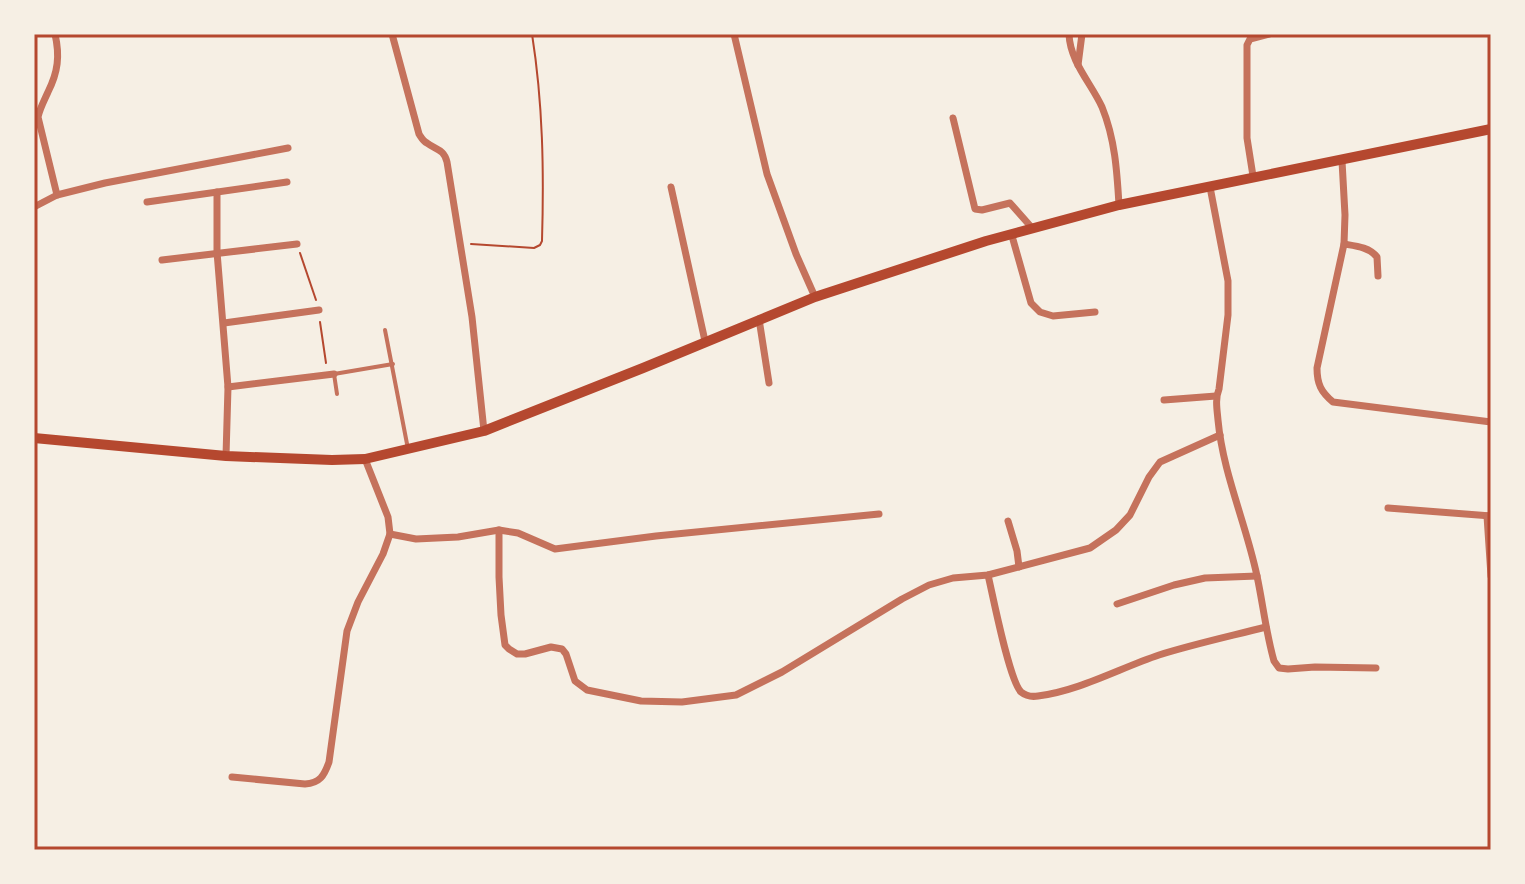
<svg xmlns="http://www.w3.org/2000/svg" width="1525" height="884" viewBox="0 0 1525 884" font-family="Barlow,sans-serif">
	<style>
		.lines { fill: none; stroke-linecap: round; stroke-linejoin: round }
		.path { stroke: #b5482f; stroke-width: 2 }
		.service { stroke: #c5725c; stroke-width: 4 }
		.minor { stroke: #c5725c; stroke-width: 7 }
		.secondary { stroke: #b5482f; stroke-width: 10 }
		.neatline { fill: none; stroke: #b5482f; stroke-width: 3 }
	</style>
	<rect width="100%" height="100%" fill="#f6efe4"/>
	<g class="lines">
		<g class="path">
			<path d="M471 244 534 248 540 245 542 241C544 171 543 104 532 34"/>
			<polyline points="300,253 316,300"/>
			<polyline points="320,322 326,363"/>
		</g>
		<g class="service">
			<polyline points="385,330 408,449"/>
			<polyline points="337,394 334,374 393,364"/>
		</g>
		<g class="minor">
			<path d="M55 34C60 56 58 72 48 92 44 101 40 108 38 117L57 195"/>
			<path d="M392 34 419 134C421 137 423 141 427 143 436 150 444 149 447 162L472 317 484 431"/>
			<polyline points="734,34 767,174 796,254 815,297"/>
			<path d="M1069 34C1070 62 1091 83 1102 107 1115 139 1117 171 1119 205"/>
			<polyline points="1078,65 1082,34"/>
			<polyline points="953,118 975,209 982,210 1010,203 1033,229"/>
			<path d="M1342 161 1345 215 1344 244 1317 368C1317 384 1321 392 1333 402L1491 422"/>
			<polyline points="1253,176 1247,138 1247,45 1250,39 1269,34"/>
			<polyline points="671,187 705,341"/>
			<path d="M1210 187 1228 281V315L1219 389C1215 399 1217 409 1218 420 1223 474 1246 523 1257 576 1263 604 1266 633 1274 661L1279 668 1288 669 1315 667 1376 668"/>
			<polyline points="217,192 217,252 228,387 226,456"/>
			<polyline points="147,202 287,182"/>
			<polyline points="34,207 57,195 105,183 288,148"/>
			<polyline points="1012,236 1031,303 1040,312 1053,316 1095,312"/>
			<path d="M1344 244C1356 246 1369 247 1377 257L1378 276"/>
			<polyline points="162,260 297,244"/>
			<polyline points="759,319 769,383"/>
			<polyline points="224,323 319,310"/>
			<polyline points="228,387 334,374"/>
			<polyline points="1164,400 1216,396"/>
			<polyline points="365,459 388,517 390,534 416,539 458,537 499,530 518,533 555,549 656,536 879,514"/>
			<polyline points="1388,508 1491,516"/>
			<polyline points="1487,516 1491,576"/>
			<polyline points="1008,521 1017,551 1019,567"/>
			<polyline points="499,530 499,577 501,615 505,645 509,649 517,654 525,654 551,647 562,649 566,654 575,681 587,690 641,701 682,702 736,695 782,672 902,599 929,585 953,578 988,575 1090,548 1116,530 1130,515 1149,477 1160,462 1220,435"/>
			<path d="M988 575C993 596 1009 680 1021 692 1026 696 1032 697 1038 696 1079 691 1120 668 1159 655 1194 644 1231 636 1266 627"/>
			<polyline points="1117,604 1174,585 1205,578 1257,576"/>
			<path d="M232 777 305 784C320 783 324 776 329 762L347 631 358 602 383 554 390 534"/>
		</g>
		<polyline class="secondary" points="34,438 226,456 332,460 365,459 484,431 643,368 815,297 986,241 1119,205 1491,129"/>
	</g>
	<rect width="1525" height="884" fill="none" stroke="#f6efe4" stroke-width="72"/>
	<rect x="36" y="36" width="1453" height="812" class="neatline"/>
</svg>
